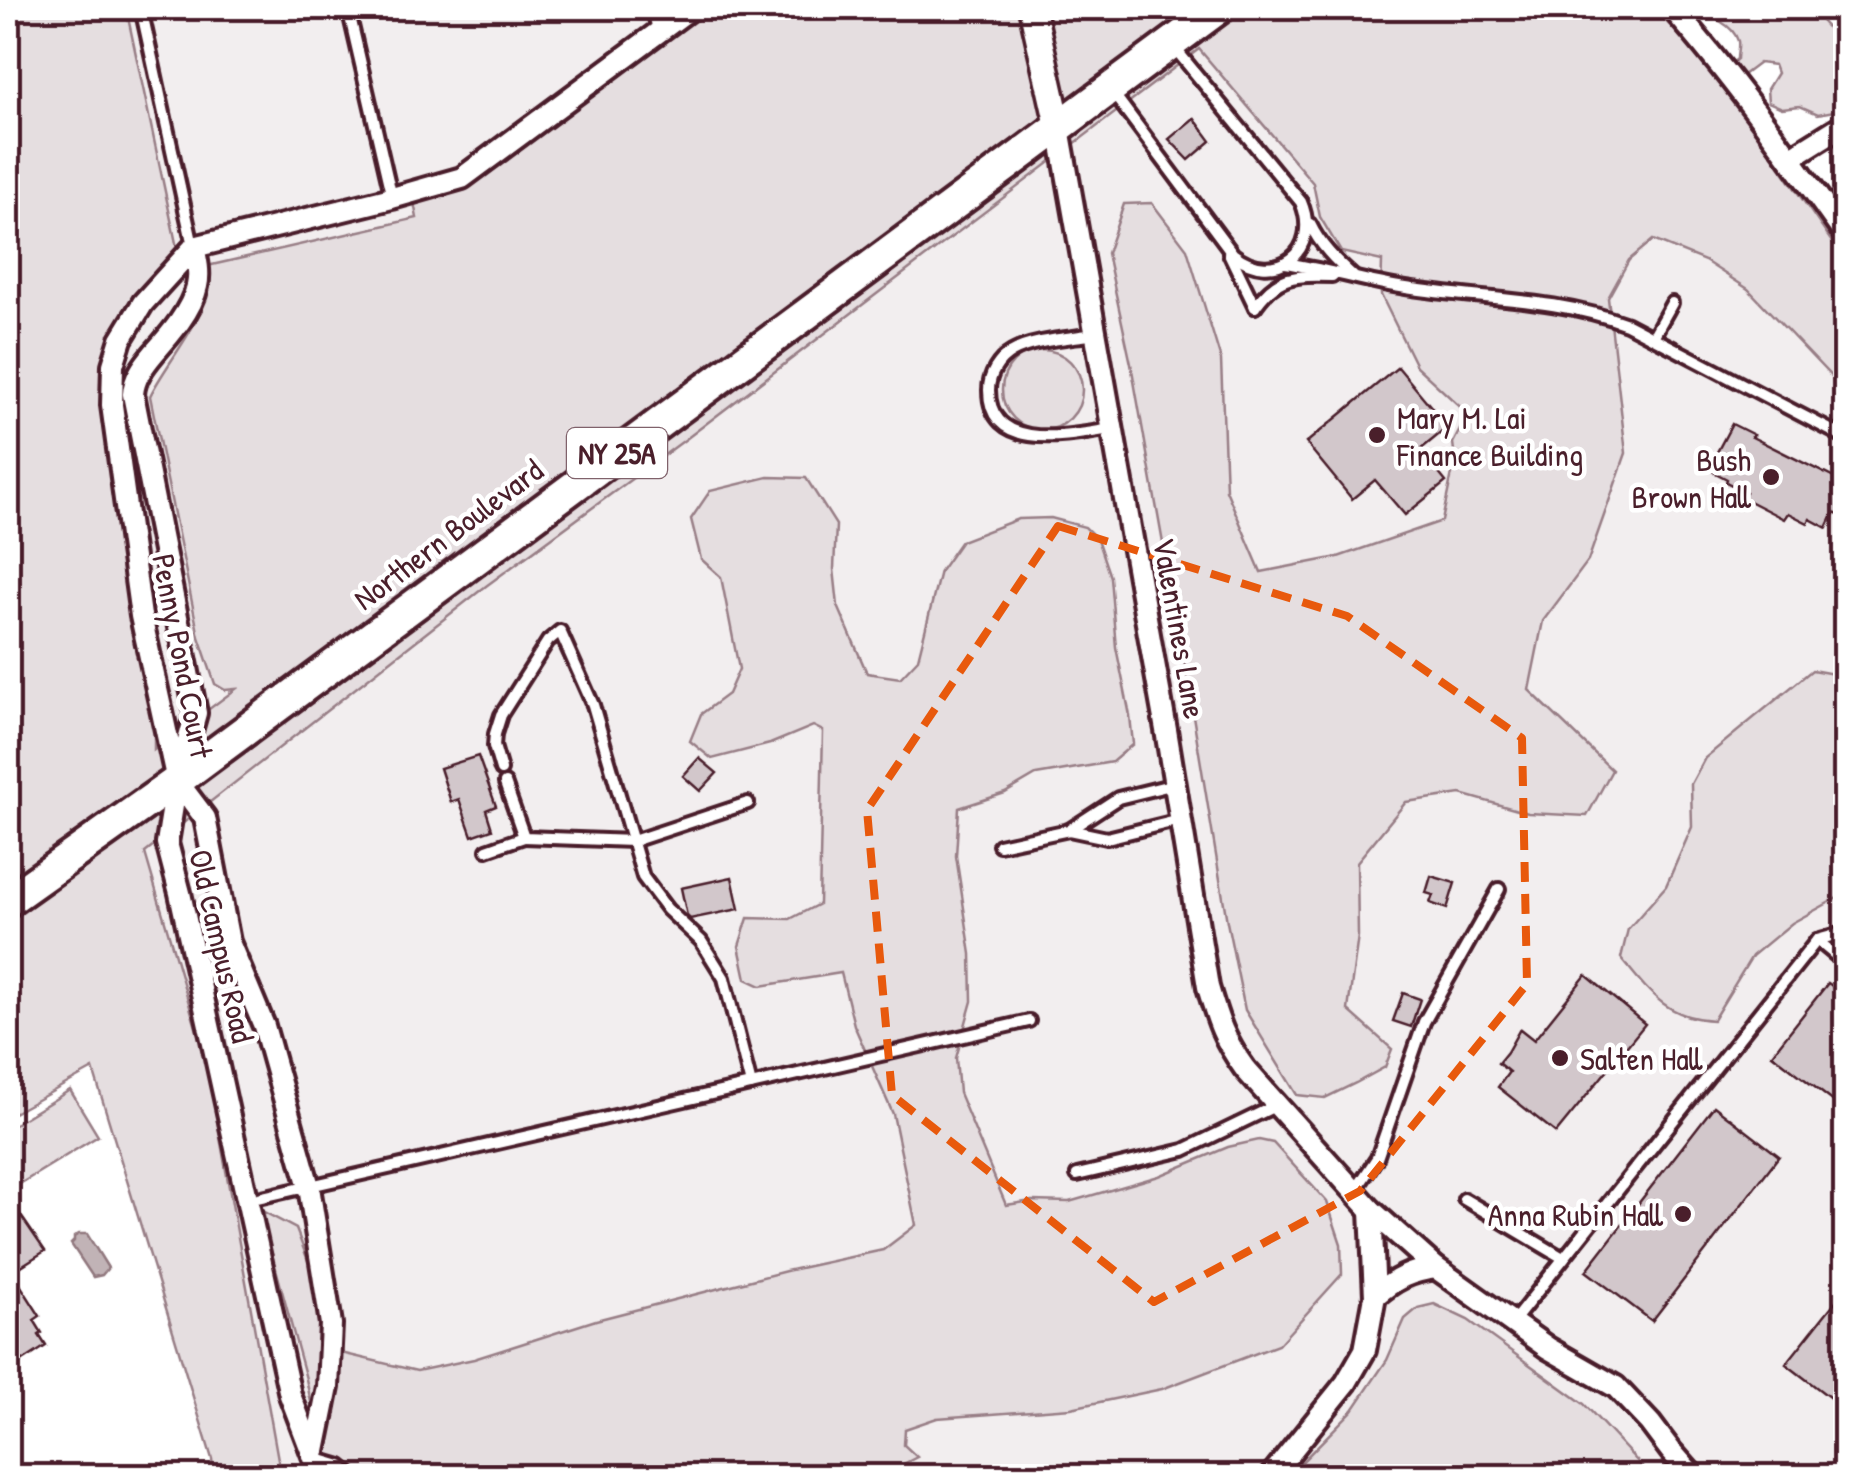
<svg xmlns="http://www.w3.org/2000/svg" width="1853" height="1484" viewBox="0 0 1853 1484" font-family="'Patrick Hand',sans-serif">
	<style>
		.built { fill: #f2eeef }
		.green { fill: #e5dee0; stroke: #987e86; stroke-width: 2.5 }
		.water { fill: #c1b3b6; stroke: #91787e; stroke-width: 2.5 }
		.building { fill: #d2c7cb; stroke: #4a1f2b; stroke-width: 2.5 }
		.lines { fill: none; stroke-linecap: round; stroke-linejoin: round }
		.service-casing { stroke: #4a1f2b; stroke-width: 18 }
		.minor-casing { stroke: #4a1f2b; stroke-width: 28 }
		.tertiary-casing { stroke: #4a1f2b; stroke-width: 32 }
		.primary-casing { stroke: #4a1f2b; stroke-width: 38 }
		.service { stroke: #fff; stroke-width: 10 }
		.minor { stroke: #fff; stroke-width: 20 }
		.tertiary { stroke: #fff; stroke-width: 25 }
		.primary { stroke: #fff; stroke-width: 30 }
		.marked { fill: none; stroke: #e8590c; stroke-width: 8; stroke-dasharray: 20 12; stroke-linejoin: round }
		.poi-dot { fill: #4a1f2b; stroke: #fff; stroke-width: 4 }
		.labels { text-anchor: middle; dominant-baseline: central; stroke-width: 9; stroke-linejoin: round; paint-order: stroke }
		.shield { fill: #fff; stroke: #80626b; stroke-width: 2.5 }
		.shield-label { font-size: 30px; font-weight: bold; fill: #4a1f2b }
		.poi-label { font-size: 32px; fill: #4a1f2b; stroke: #fff; text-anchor: start }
		.street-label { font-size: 32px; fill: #4a1f2b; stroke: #fff }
	</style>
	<rect width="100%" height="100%" fill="#fff"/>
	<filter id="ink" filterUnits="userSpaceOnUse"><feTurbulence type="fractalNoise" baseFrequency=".01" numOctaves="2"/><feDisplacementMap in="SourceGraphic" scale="20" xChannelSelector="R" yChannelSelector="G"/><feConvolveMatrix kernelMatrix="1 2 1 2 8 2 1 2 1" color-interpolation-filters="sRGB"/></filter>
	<g filter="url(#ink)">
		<g class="built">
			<polygon points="126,8 1006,8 447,531 153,751 154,731 139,658 102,391 103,363 135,299 177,248"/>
			<polygon points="1253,8 1653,8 1713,70 1845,261 1845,1476 281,1476 207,1065 145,853 486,586 686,439"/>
		</g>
		<g class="green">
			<path d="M8 8H126L177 248 135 299 103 363 102 391 139 658 154 732V750L236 689 225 690 215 684 199 637 150 396C165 365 202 324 206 291 207 284 204 275 203 267L417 218 413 197 463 184 693 8H1653L1713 70 1845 261V391L1748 289 1705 261 1653 240 1629 260 1608 298 1626 453 1588 561 1543 621 1529 690 1612 770 1587 816 1528 813 1461 794 1406 802 1357 862 1358 936 1348 1010 1392 1049 1385 1067 1356 1083 1325 1098 1297 1095 1245 1010 1227 922 1184 661 1131 364 1107 253 1124 204 1152 203 1187 249 1221 360 1226 490 1261 572 1338 557 1442 521 1455 459 1453 443 1468 414 1416 366 1381 295 1382 261 1341 252 1320 217 1313 183 1199 49 686 439 486 586 145 853 207 1065 281 1476H214L212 1459 93 1069 8 1116Z"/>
			<path d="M1688 8H1809L1845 47V109L1818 114 1800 106 1782 108 1768 102 1767 89 1777 73 1774 65 1759 63 1739 78 1730 65 1737 59C1737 53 1739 47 1738 41 1732 21 1703 14 1688 8Z"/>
			<circle cx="1042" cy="390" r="40"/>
			<polygon points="768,477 806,478 836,525 834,569 838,606 867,673 900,678 918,659 940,571 961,541 1018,519 1051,518 1085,527 1097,539 1110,577 1116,647 1130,716 1133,744 1112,762 1036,775 1005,793 959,808 956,856 971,954 972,1001 956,1058 959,1093 1006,1205 1032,1201 1069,1202 1159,1176 1228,1147 1259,1140 1273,1143 1327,1202 1341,1244 1342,1274 1278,1345 1162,1389 1071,1408 937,1418 905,1429 904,1445 917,1457 880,1476 463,1476 452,1474 446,1476 327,1476 306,1379 260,1210 296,1229 309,1263 324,1349 417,1371 474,1359 596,1320 786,1271 883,1250 916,1225 893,1114 854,1025 841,973 761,986 746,979 739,946 748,918 790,919 819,904 823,731 813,726 770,744 712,759 690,741 701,714 728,694 739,669 721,577 701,559 691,519 710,491"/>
			<path d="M1812 670 1845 676V896H1841L1792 923 1752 956 1713 1020C1666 1018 1648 991 1621 958L1628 929 1666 886 1692 827 1691 784 1705 758Z"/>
			<polygon points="70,1090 98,1136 18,1185 8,1167 8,1128"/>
			<polygon points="1434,1304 1468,1320 1584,1404 1651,1476 1288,1476 1353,1410 1387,1360 1405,1319 1418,1308"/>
		</g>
		<polygon class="water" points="79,1234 87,1234 108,1268 102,1275 93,1277 71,1244 74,1241 74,1237"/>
		<g class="building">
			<polygon points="1194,118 1211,141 1189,160 1169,139"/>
			<polygon points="1398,367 1448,427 1420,450 1446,482 1405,515 1375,480 1352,499 1306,443"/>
			<polygon points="1732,424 1754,435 1752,437 1846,484 1846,518 1834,513 1827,528 1810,519 1808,523 1788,513 1784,519 1743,498 1746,492 1726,482 1727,479 1708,469"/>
			<polygon points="478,756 496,806 486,810 492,829 472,836 459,799 451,802 440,768"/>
			<polygon points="699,758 717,773 700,791 683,776"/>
			<polygon points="1431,876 1455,883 1447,909 1430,903 1433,895 1426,893"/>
			<polygon points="732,877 739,909 690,919 687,916 681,888"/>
			<polygon points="1586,975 1645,1024 1556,1133 1498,1087 1509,1072 1498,1063 1507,1052 1520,1029 1534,1040"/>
			<polygon points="1828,983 1846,996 1846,1088 1834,1102 1772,1054"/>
			<polygon points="1403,993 1420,999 1411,1027 1393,1021"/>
			<polygon points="1714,1106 1779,1156 1652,1321 1586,1271"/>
			<polygon points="8,1197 45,1251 12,1272 40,1316 34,1320 42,1333 39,1335 46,1346 20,1363 8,1343"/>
			<polygon points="1846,1288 1846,1410 1786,1364"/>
		</g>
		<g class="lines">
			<g class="service-casing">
				<g id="service">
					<polyline points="141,8 193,246"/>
					<polyline points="348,8 392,198"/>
					<polyline points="653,8 658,31"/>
					<path d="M1113 93 1233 254C1275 287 1322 251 1301 202L1173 46"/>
					<path d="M1310 224C1320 245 1335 260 1353 276"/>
					<polyline points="1229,253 1255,307"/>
					<path d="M1285 263C1326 269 1365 282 1406 288 1481 300 1555 297 1627 324L1834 432 1846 440"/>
					<path d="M1255 307C1277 275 1295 275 1332 276"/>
					<path d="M1095 334C1071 338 1032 340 1012 352 998 360 989 375 989 390 989 454 1072 435 1111 429"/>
					<polyline points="1653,337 1672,303"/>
					<polyline points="501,770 494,746 495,734 501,715 548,641 560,631 593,705 643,877 667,909 701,941 724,978 751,1085"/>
					<polyline points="505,783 524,837 633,841 748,803"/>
					<polyline points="1069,830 1107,838 1180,820"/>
					<polyline points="999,845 1069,830 1118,798 1175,784"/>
					<polyline points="487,850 524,837"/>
					<polyline points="1817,940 1846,964"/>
					<polyline points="1077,1175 1184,1150 1277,1105"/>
					<polyline points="1355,1191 1377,1158 1424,1022 1499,889"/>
					<polyline points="1464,1199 1563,1258"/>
					<polyline points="249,1200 1029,1021"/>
					<polyline points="1513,1322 1817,940 1846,932"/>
					<polyline points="314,1458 341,1466 353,1476"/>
				</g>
			</g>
			<g class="minor-casing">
				<g id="minor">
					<path d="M1672 8C1735 80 1790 158 1846 236"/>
					<path d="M1059 128 1166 730 1208 987C1218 1021 1224 1040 1245 1069L1371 1210 1436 1268 1548 1348 1616 1387 1650 1423 1671 1451 1693 1476"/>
					<polyline points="1790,158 1846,123"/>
					<path d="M194 247C197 260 200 273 197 286 192 310 170 335 154 353 144 365 134 378 133 394L196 713 177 781 141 616 112 405 113 365 121 339 143 303Z"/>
					<polyline points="194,247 392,198 462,178 691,8"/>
					<polyline points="177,781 167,843 180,893 290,1395 314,1458 317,1476"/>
					<polyline points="177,781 205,818 229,942 264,1026 309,1187 331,1324 328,1387 314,1456"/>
					<path d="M1375 1296C1395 1279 1410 1271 1436 1268"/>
					<polyline points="1271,1476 1346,1383 1365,1350 1375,1296 1371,1210"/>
				</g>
			</g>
			<g class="tertiary-casing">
				<polyline id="tertiary" points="1032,8 1059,128"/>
			</g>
			<g class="primary-casing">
				<polyline id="primary" points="8,901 177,781 1219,8"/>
			</g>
			<use href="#service" class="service"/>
			<use href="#minor" class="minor"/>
			<use href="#tertiary" class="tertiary"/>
			<use href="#primary" class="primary"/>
		</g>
	</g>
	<path class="marked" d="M1058 526 1347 616 1522 738 1527 984 1360 1191 1154 1302 892 1095 867 810Z"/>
	<g class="poi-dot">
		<circle cx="1377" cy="435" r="10"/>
		<circle cx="1771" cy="477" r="10"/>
		<circle cx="1560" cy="1058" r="10"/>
		<circle cx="1683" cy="1214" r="10"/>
	</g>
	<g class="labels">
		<rect class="shield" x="567" y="428" width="100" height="50" rx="8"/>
		<g class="shield-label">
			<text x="617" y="453">NY 25A</text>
		</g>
		<g class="poi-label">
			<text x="1397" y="417">Mary M. Lai<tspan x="1397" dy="37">Finance Building</tspan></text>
			<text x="1751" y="459" text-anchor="end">Bush<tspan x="1751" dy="37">Brown Hall</tspan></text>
			<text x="1580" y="1058">Salten Hall</text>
			<text x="1663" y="1214" text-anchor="end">Anna Rubin Hall</text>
		</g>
		<g class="street-label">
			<text transform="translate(448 534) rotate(-37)">Northern Boulevard</text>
			<text transform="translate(1180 628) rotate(80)">Valentines Lane</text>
			<text transform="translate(183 656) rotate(79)">Penny Pond Court</text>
			<text transform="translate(222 946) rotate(77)">Old Campus Road</text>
		</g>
	</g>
	<rect width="1853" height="1484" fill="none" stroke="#fff" stroke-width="40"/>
	<rect x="20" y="20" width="1813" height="1444" fill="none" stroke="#4a1f2b" stroke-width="4" filter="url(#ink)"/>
</svg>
